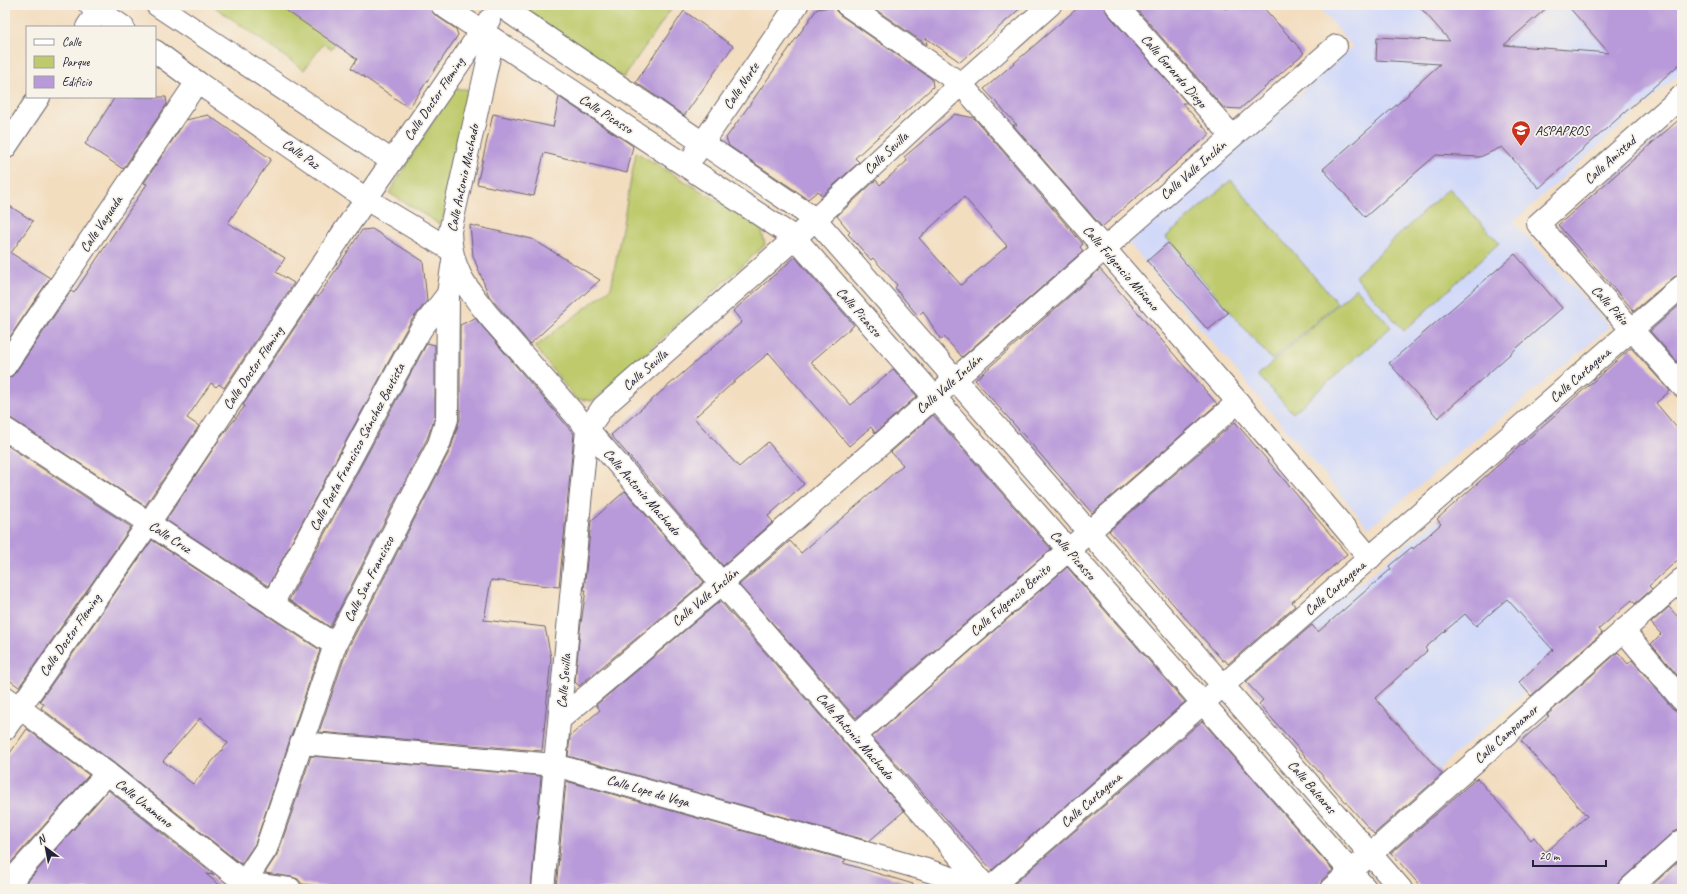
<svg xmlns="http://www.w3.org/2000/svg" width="1687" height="894" viewBox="0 0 1687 894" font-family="Caveat,sans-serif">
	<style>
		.built { fill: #d1d9f9 }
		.green { fill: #beca6c; stroke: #707654 }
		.building { fill: #b899d9; fill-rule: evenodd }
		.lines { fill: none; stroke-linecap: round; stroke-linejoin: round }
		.minor-casing { stroke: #6b6369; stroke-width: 24 }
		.minor { stroke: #fff; stroke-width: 22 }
		.labels { text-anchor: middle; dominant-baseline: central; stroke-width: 3.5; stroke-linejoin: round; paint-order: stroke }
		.street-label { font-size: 14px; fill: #22223b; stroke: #f7f3e8 }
		.poi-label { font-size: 14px; fill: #22223b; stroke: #f7f3e8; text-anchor: start }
	</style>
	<rect width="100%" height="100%" fill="#f7f3e8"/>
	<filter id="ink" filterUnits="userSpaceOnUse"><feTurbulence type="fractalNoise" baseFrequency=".025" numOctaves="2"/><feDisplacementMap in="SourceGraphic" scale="8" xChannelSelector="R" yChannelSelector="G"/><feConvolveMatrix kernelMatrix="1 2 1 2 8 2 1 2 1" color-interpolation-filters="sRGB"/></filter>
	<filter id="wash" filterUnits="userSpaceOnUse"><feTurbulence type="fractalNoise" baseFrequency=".012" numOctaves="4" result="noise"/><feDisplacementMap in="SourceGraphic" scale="16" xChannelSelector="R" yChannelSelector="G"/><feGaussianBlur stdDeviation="0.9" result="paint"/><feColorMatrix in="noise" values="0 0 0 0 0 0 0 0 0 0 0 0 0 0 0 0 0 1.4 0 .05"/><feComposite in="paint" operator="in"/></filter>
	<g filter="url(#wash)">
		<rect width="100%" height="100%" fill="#f3ddbf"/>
		<g class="built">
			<polygon points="1317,5 1682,5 1682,72 1513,222 1610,327 1369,528 1128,242 1353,47"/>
			<polygon points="1437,519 1562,660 1438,769 1311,624"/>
		</g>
		<g class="green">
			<polygon points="212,5 362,5 331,49 323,44 304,70"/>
			<polygon points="519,5 674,5 623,78"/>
			<polygon points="453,89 467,89 472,104 441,225 389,193"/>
			<polygon points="636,152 761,227 765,245 593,401 576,399 535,347 611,288"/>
			<polygon points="1231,180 1337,303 1272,360 1166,237"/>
			<polygon points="1449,188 1499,243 1404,331 1355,276"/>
			<polygon points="1356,288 1391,327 1293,413 1258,375"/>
		</g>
		<g id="blocks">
			<g class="building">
				<polygon points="278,5 426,5 430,8 435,15 456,29 458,35 409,108 351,68 357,59"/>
				<polygon points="869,5 1024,5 960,62 926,38 927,45"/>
				<polygon points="1081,5 1104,5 1107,13 1187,103 1182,103 1210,134 1102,227 1013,125 1017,125 984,89"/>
				<polygon points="1133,5 1222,5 1225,9 1238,5 1261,5 1304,53 1240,109 1224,108"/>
				<polygon points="1418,5 1550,5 1504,45 1609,53 1567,5 1682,5 1682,62 1539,188 1502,147 1480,157 1436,155 1365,217 1323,169 1409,94 1408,93 1440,64 1376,60 1377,37 1450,41"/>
				<polygon points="835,6 836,11 840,15 932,79 933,87 855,158 859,162 822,196 818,191 808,199 729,146 726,138 817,9"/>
				<polygon points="684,11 733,46 684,116 636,82"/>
				<polygon points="115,97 166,97 167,104 123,169 85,144"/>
				<polygon points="559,97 633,146 627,173 544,153 534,196 477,184 493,114 553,127"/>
				<path d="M955 114 974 118 1083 244 1080 247 1083 251 962 357 944 337 941 340 923 311 918 316 895 288 897 285 873 258 871 260 848 234 850 232 837 216 876 180 880 185 907 161 904 157ZM964 197 1007 246 961 285 919 238Z"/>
				<polygon points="208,115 271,159 228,223 285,258 276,272 294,283 224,388 219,384 216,387 211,383 187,418 199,426 145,506 12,419 5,417 5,378 11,377 15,373 71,291 74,293 147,184 144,183 186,120"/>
				<polygon points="1682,117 1682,274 1674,277 1634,311 1558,225"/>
				<polygon points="5,203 33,221 11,253 50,278 5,344"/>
				<polygon points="470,225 532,239 600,280 530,344 489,296 473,256"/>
				<polygon points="372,229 423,261 427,301 411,321 398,344 268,586 166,520 219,440 245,406 243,405 316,296 318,297 362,230"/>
				<polygon points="1168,243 1228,313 1208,330 1147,261"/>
				<polygon points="1515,254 1562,308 1438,418 1389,363"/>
				<polygon points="795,257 854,325 811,362 851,405 893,369 917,396 875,433 871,427 849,446 769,353 736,380 694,418 739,467 768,442 804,484 768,516 773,522 723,566 611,435 742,322 733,311"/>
				<polygon points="1100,269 1217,404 1092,513 975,380"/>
				<polygon points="1682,303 1682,367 1650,331"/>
				<polygon points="475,318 574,434 559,587 491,580 484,620 545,627 551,658 542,751 319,732 347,650 451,448 460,419 460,325"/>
				<polygon points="427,343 435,345 435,417 427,439 330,627 289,600"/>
				<polygon points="1631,348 1670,391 1656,403 1682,434 1682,556 1649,586 1652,589 1635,604 1632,600 1599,629 1602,633 1531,696 1519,682 1553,650 1507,599 1476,626 1465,614 1425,648 1427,651 1375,698 1442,774 1374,834 1259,704 1263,700 1246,682 1312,625 1318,632 1355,600 1391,569 1389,566 1412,547 1413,549 1441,524 1437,519"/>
				<polygon points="933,415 1051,549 856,718 739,585 790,541 801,553 862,501 903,465 891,452"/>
				<polygon points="1235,422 1347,554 1292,602 1295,606 1228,664 1225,660 1223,661 1109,531"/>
				<polygon points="5,444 131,527 19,687 5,677"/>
				<polygon points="625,491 704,582 579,686 575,682 580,630 586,590 584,590 591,521"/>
				<path d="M152 540 320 650 255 844 241 864 114 763 41 708 44 704 40 701ZM200 718 228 743 193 784 163 761Z"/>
				<polygon points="1067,567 1185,702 992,870 872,737"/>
				<polygon points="720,601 904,811 869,841 568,756 570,736 600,710 596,705"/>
				<polygon points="1669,607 1679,618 1682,615 1682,681 1651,644 1661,634 1651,623"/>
				<polygon points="1618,652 1628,664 1632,660 1672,708 1677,712 1682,712 1682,829 1674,832 1621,880 1617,885 1617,889 1423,889 1391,853 1477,778 1531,840 1534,837 1546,852 1587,816 1521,741 1549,716 1547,715"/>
				<polygon points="1202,721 1333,870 1322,880 1319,889 1008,889"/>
				<polygon points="27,729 89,775 5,869 5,760"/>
				<polygon points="311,756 541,776 531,889 349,889 302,884 298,879 292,877 265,873 278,853"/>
				<polygon points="566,781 846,860 843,863 913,884 912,889 556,889"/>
				<polygon points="108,790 214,875 206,874 224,889 21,889"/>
				<polygon points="1682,858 1682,889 1648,889"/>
			</g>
		</g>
	</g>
	<g filter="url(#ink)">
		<use href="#blocks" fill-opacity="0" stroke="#6b6369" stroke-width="1"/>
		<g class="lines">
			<g class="minor-casing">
				<g id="minor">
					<polyline points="90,5 123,27"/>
					<polyline points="157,5 392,161"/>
					<polyline points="442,5 795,238 1366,889"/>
					<polyline points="499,5 815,219 1401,889"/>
					<polyline points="847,5 961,84 1238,402 1370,558"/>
					<polyline points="1116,5 1232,136"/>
					<polyline points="87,27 102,5"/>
					<path d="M493 39 450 231C451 270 466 287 489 316L988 889"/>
					<polyline points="155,51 197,82 366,199 451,250"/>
					<polyline points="1682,96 1538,224 1682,386"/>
					<polyline points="5,148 39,97"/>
					<polyline points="695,154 797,5"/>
					<polyline points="5,366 197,82"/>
					<polyline points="5,429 335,645"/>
					<polyline points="272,604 409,350 421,329 448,294"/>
					<polyline points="1623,630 1682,700"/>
					<polyline points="5,697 107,773 245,883 290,889"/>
					<polyline points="560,719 721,584 1336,46"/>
					<polyline points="5,729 149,523 351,221 489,20"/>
					<polyline points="855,736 1238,402"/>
					<polyline points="301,743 555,765 923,869 986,889"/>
					<polyline points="5,888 107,773"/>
					<polyline points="240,889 266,849 335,645 439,444 447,419 448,294 453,261"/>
					<polyline points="543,889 587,430 603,407 795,238 961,84 1050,5"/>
					<polyline points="989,889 1682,286"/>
					<polyline points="1331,889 1682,579"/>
					<polyline points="1629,889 1682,841"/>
				</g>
			</g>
			<use href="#minor" class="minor"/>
		</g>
	</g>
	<defs>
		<g id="school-pin" transform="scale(1)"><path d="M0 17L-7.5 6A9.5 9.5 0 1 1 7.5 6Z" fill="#c8321e" stroke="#f7f3e8"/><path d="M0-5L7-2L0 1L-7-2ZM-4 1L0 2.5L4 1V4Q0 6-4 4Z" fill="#fff"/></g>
	</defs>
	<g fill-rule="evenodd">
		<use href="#school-pin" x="1521" y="130"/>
	</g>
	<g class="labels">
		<g class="street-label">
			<text transform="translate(1174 71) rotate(49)">Calle Gerardo Diego</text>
			<text transform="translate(741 86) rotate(-56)">Calle Norte</text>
			<text transform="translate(434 99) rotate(-56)">Calle Doctor Fleming</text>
			<text transform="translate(606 114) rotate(33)">Calle Picasso</text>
			<text transform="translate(886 153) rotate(-43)">Calle Sevilla</text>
			<text transform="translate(301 154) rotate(35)">Calle Paz</text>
			<text transform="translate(1610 160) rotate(-42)">Calle Amistad</text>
			<text transform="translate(1193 170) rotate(-41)">Calle Valle Inclán</text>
			<text transform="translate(463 178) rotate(-78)">Calle Antonio Machado</text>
			<text transform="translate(101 224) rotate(-56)">Calle Vaguada</text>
			<text transform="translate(1121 268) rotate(49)">Calle Fulgencio Miñano</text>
			<text transform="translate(1610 305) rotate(48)">Calle Pikio</text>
			<text transform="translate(859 312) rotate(49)">Calle Picasso</text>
			<text transform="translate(253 368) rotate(-56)">Calle Doctor Fleming</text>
			<text transform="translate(645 370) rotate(-41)">Calle Sevilla</text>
			<text transform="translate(1580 375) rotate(-41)">Calle Cartagena</text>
			<text transform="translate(949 384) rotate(-41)">Calle Valle Inclán</text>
			<text transform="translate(357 447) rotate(-62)">Calle Poeta Francisco Sánchez Bautista</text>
			<text transform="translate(642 492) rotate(49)">Calle Antonio Machado</text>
			<text transform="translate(170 537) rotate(33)">Calle Cruz</text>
			<text transform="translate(1073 555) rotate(49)">Calle Picasso</text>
			<text transform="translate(369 579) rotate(-63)">Calle San Francisco</text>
			<text transform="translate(1335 588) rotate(-41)">Calle Cartagena</text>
			<text transform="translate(705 597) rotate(-40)">Calle Valle Inclán</text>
			<text transform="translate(1010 600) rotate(-41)">Calle Fulgencio Benito</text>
			<text transform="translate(70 635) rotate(-55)">Calle Doctor Fleming</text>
			<text transform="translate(564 681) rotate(-85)">Calle Sevilla</text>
			<text transform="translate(1506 734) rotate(-42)">Calle Campoamor</text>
			<text transform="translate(855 736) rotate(49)">Calle Antonio Machado</text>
			<text transform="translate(1312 787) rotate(49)">Calle Baleares</text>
			<text transform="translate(648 791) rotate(16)">Calle Lope de Vega</text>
			<text transform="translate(1091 800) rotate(-41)">Calle Cartagena</text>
			<text transform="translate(144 803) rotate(39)">Calle Unamuno</text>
		</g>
		<g class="poi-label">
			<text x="1535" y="130">ASPAPROS</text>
		</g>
	</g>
	<rect width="1687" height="894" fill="none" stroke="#f7f3e8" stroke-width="20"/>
	<rect x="26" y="26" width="130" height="72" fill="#f7f3e8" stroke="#a29fa3"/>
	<rect x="34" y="39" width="20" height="6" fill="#ffffff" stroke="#a29fa3"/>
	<text x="62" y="46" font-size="12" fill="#22223b">Calle</text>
	<rect x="34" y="56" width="20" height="12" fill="#beca6c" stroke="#a29fa3"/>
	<text x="62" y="66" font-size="12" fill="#22223b">Parque</text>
	<rect x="34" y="76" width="20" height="12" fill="#b899d9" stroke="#a29fa3"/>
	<text x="62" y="86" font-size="12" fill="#22223b">Edificio</text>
	<g transform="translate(46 848) rotate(328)" stroke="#f7f3e8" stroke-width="3" paint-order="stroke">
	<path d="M0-3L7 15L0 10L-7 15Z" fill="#22223b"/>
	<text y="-6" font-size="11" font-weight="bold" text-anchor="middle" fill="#22223b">N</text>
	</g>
	<path d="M1533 860v6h73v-6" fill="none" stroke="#22223b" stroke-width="2"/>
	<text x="1539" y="860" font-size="12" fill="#22223b" stroke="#f7f3e8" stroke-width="3" paint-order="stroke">20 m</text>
</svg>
